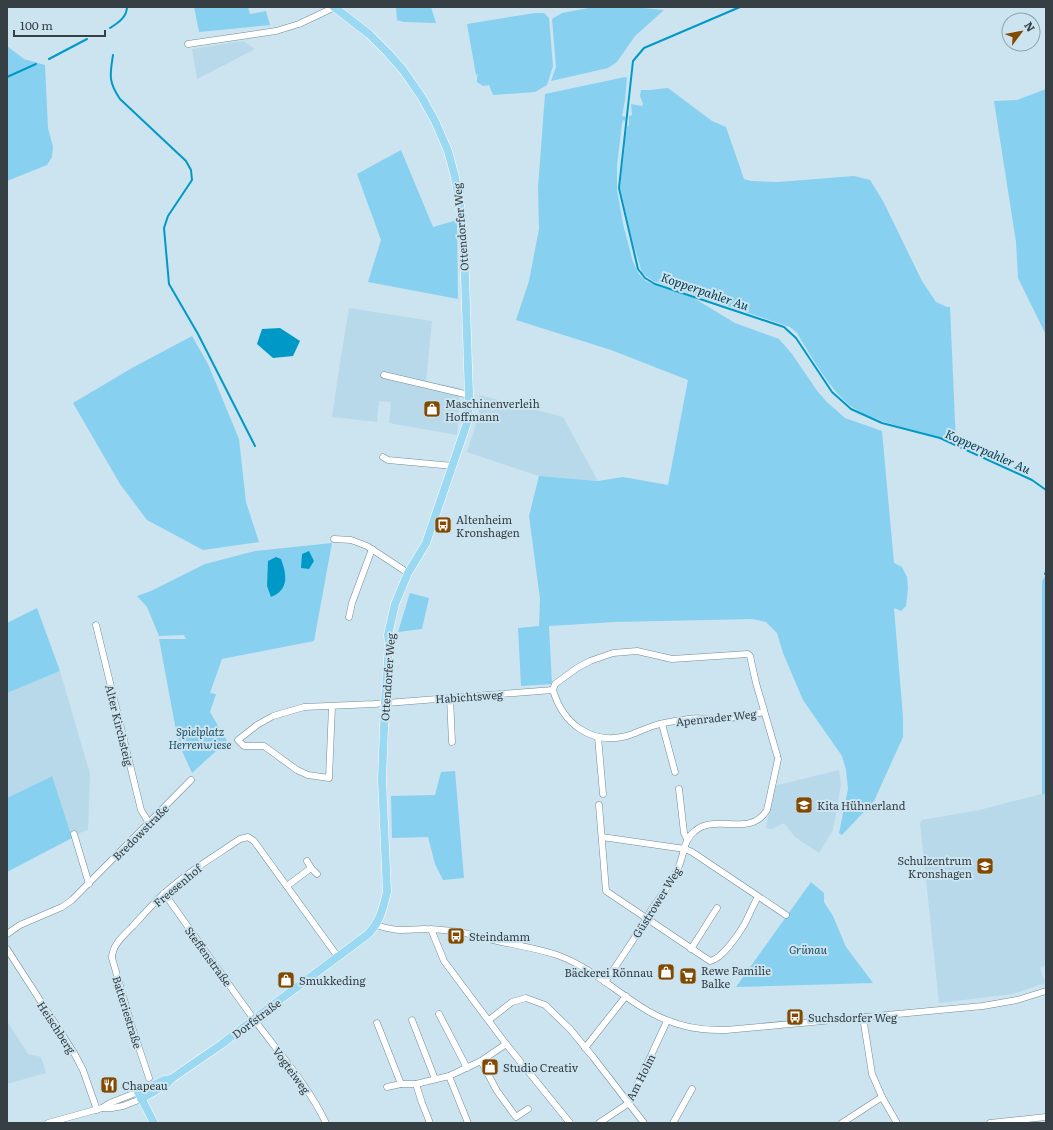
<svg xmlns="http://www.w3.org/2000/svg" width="1053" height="1130" viewBox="0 0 1053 1130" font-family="Literata,serif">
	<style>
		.built { fill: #b8d9e9 }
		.green { fill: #88d0f0 }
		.water { fill: #0099c7 }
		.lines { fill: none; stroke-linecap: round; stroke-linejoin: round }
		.stream { stroke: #0099c7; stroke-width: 2 }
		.minor-casing { stroke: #748b96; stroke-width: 7 }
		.major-casing { stroke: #fff; stroke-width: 9 }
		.minor { stroke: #fff; stroke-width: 6 }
		.major { stroke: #9bd8f1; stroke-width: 8 }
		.labels { text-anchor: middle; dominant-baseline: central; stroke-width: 4; stroke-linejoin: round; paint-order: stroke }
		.street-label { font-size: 11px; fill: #353f44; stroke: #cbe4f0 }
		.poi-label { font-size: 11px; fill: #353f44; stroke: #cbe4f0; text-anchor: start }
		.park-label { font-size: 11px; font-style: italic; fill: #1e4f63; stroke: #cbe4f0 }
		.water-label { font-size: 12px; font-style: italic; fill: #023a4d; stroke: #cbe4f0 }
	</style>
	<rect width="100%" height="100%" fill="#cbe4f0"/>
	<g class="built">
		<polygon points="243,41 255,49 197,79 192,49"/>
		<polygon points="349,308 432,321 426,381 460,388 457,435 389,423 391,402 379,401 377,422 332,417 340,363"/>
		<polygon points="479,395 563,417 598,481 539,476 467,452 479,415"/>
		<polygon points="60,671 90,774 88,830 71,836 51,776 7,798 7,693"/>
		<polygon points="839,770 841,785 833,830 819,853 795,837 784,823 772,829 766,828 774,786"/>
		<polygon points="1042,794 1046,795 1046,965 1040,968 1045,983 1013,994 939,1003 920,823 922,820 979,810"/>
		<polygon points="7,1021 28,1054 41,1057 46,1073 7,1084"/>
	</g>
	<g class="green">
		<polygon points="194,7 248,7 250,14 266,11 270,25 199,32"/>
		<polygon points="396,7 431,7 436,23 404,22 397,20"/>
		<polygon points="594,7 632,7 664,10 635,36 617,62 608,68 551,81 556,67 552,19 562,13"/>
		<polygon points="535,13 544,13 549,18 553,66 547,85 535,92 493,95 489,85 483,86 477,82 477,77 478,74 476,75 467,24"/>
		<polygon points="7,46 24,59 45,65 48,128 53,147 52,157 47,165 7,181"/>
		<polygon points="625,77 627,78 625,100 622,116 626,117 625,121 623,120 622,124 617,165 617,190 623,224 633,262 639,274 646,281 657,286 692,297 735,323 779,339 792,354 818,392 827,402 845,418 882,431 894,563 902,567 907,577 908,589 906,606 901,611 894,608 903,717 903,737 874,801 842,835 839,833 848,789 846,770 842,756 803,700 783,653 777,633 766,622 752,619 615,622 549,626 552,684 521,686 518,628 539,626 540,599 529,516 539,476 598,481 623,477 668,485 688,380 611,350 516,320 529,281 539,229 538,188 545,94"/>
		<path d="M668 88 712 121 726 127 744 179 751 181 778 182 854 176 870 180 883 201 922 281 936 302 947 307H950L956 444C923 429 883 427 852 407 831 392 811 356 797 333L790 327 653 281 642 273 632 239 620 187 627 127 629 125V116L632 115 631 104 642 106 643 104 640 96 641 90H649Z"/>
		<polygon points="1046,89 1046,335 1018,278 1016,242 994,101 1017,100"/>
		<polygon points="401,150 433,227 457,220 458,299 368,282 381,240 357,174"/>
		<polygon points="192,336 208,364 239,439 246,502 259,542 203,550 147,520 120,484 73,403 132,368"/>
		<polygon points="332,543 314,641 222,659 210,693 216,694 210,712 227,741 192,773 182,751 175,725 159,639 186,639 184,635 159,636 147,607 137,596 151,591 205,564 255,551"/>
		<polygon points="1046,575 1046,795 1042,794 1042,581"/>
		<polygon points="410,593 429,598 422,629 398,632"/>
		<polygon points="37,608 60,671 7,693 7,623"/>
		<polygon points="455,771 464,878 443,880 435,864 428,837 392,838 391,796 435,795 441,772"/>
		<polygon points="52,776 72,838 7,872 7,798"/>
		<polygon points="811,882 824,893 824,902 833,916 846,947 873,983 736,987"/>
	</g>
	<g class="water">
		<polygon points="280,328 300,341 293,356 273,358 257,344 262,329"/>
		<polygon points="309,551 314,561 309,569 301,568 302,554"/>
		<path d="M276 557 281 559C287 575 289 590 271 597L267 586 268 561Z"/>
	</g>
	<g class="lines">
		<g class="stream">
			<polyline points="740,7 644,48 633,61 619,188 638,269 645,278 655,284 784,327 796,338 832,392 851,409 882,423 940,438 1032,480 1046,490"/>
			<path d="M110 28C118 23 127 17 127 7"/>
			<path d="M113 55C110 75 108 81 120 99L186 161 191 170 192 180 168 216 164 228 169 284 198 334 255 446"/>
			<polyline points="49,59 87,39"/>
			<polyline points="7,77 36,64"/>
			<polyline points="1045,574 1046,572"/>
		</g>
		<g class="minor-casing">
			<g id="minor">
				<polyline points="188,44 276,31 299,24 335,7"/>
				<polyline points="384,375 469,395"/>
				<polyline points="383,457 388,460 453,466"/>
				<polyline points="334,539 351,540 367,546 408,573"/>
				<polyline points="349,617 352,603 372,549"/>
				<polyline points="96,625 141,810 149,823"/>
				<polyline points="553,690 555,684 577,668 590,661 613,653 637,651 672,659 748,654 750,656 756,683 777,755"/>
				<path d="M553 690C563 724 591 745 627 736 636 733 644 729 653 726 662 723 673 721 683 720 691 718 699 718 707 719 726 719 746 717 764 712"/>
				<polyline points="450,698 452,742"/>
				<polyline points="332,706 329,778 308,775 297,770 264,746 244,746 238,740 257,725 273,716 304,707 374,704 553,690"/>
				<polyline points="662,724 675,772"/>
				<polyline points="598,737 603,794"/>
				<polyline points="679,789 684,833 687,839"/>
				<path d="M599 805 606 891 710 961C722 959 738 935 744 925 749 916 753 905 758 897"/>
				<polyline points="74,834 89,884"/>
				<polyline points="602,837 685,849 692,852 786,915"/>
				<polyline points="307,861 311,868 317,874"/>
				<polyline points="287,886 311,868"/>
				<path d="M164 893C194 935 223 977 253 1018 278 1052 308 1085 326 1123"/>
				<path d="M376 925C397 932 403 930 424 929 434 929 444 930 454 931 467 933 480 937 493 940 514 945 536 948 557 955 591 967 617 993 648 1011 672 1025 699 1031 726 1030L983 1006 1017 1000 1046 991"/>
				<polyline points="431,929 444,961 506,1044 570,1123"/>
				<polyline points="7,934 20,925 62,907 72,900 191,780"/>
				<polyline points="7,949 74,1053 83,1070 97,1110"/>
				<polyline points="691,949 717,908"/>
				<path d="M605 982C618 963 630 945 642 926 645 921 647 917 650 912 659 897 672 883 679 866 684 854 684 839 695 831 716 813 750 838 767 810L778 759"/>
				<polyline points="439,1014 467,1068"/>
				<polyline points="863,1017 872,1074 882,1097 897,1123"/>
				<polyline points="412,1020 435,1079"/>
				<polyline points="489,1020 512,1002 526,998 545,1005 570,1029 593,1057 644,1123"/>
				<polyline points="377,1023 401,1084"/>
				<polyline points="585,1048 626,996"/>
				<polyline points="481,1061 497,1091 516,1117 528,1109"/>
				<polyline points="449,1076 468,1123"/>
				<path d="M149 1078 132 1027 112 958C112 945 124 935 133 926 144 914 155 901 167 891 189 871 215 856 240 839L248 837 254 841 338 957"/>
				<polyline points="416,1084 422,1103 430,1123"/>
				<polyline points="387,1087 401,1084 416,1084 449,1076 481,1061 506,1044"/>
				<polyline points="102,1108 110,1103 138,1092"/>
				<polyline points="48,1123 102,1108 112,1108 123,1106 141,1099"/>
				<polyline points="599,1123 629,1103 667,1021"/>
				<polyline points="673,1123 692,1089"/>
				<polyline points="842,1123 882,1097"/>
				<polyline points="990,1123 1046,1117"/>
			</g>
		</g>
		<g class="major-casing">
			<g id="major">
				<path d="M141 1099 167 1084 171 1079 222 1044 254 1019 367 935C380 923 383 908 387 892L382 779 385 703 389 644 388 635 395 604 408 573 426 543 468 420 469 395 464 248 460 206 455 177 448 151 435 121 421 96 403 70 388 53 369 34 334 7"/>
				<polyline points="154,1123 138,1092 165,1080 171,1079"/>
			</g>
		</g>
		<use href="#minor" class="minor"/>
		<use href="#major" class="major"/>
	</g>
	<defs>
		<g id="shop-square" transform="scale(0.9)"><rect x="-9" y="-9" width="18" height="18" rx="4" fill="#834900" stroke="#cbe4f0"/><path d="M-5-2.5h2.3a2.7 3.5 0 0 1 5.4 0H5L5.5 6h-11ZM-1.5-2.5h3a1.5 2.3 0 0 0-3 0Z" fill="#fff"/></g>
		<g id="bus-square" transform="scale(0.9)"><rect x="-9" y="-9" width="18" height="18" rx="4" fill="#834900" stroke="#cbe4f0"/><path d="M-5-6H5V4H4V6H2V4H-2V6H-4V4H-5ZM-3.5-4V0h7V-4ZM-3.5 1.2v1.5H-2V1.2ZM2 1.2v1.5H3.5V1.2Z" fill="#fff"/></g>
		<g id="school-square" transform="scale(0.9)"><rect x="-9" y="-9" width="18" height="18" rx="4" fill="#834900" stroke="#cbe4f0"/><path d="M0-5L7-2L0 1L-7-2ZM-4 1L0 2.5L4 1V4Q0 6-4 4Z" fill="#fff"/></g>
		<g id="supermarket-square" transform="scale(0.9)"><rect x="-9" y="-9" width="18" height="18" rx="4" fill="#834900" stroke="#cbe4f0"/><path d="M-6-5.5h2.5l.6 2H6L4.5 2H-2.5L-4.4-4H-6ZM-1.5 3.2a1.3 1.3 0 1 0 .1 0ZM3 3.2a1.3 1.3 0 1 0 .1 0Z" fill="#fff"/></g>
		<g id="restaurant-square" transform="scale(0.9)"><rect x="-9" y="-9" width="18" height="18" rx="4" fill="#834900" stroke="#cbe4f0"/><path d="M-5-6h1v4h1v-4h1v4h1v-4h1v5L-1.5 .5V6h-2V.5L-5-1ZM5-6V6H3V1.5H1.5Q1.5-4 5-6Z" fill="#fff"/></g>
	</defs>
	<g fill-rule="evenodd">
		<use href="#shop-square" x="432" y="409"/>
		<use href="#bus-square" x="443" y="525"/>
		<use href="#school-square" x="804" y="805"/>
		<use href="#school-square" x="985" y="866"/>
		<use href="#bus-square" x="456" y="936"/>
		<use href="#shop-square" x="666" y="972"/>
		<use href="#supermarket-square" x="688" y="976"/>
		<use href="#shop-square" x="286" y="980"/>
		<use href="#bus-square" x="795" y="1017"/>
		<use href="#shop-square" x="490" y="1067"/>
		<use href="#restaurant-square" x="109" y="1085"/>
	</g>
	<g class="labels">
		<g class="street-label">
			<text transform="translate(460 227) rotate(-95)">Ottendorfer Weg</text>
			<text transform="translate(387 677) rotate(-86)">Ottendorfer Weg</text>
			<text transform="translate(469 696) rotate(-4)">Habichtsweg</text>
			<text transform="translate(716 717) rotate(-6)">Apenrader Weg</text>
			<text transform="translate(120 725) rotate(76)">Alter Kirchsteig</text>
			<text transform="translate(140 832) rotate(-45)">Bredowstraße</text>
			<text transform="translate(177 885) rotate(-40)">Freesenhof</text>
			<text transform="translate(656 902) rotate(-58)">Güstrower Weg</text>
			<text transform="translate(209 956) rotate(54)">Steffenstraße</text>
			<text transform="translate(128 1012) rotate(73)">Batteriestraße</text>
			<text transform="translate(256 1018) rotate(-37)">Dorfstraße</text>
			<text transform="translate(57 1027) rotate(57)">Heischberg</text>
			<text transform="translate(292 1070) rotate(54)">Vogteiweg</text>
			<text transform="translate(640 1077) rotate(-63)">Am Holm</text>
		</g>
		<g class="poi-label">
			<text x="445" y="403">Maschinenverleih<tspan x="445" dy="13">Hoffmann</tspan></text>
			<text x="456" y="519">Altenheim<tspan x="456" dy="13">Kronshagen</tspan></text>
			<text x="817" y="805">Kita Hühnerland</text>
			<text x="972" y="860" text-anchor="end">Schulzentrum<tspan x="972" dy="13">Kronshagen</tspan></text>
			<text x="469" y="936">Steindamm</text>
			<text x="701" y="970">Rewe Familie<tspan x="701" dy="13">Balke</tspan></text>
			<text x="653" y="972" text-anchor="end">Bäckerei Rönnau</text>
			<text x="299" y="980">Smukkeding</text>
			<text x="808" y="1017">Suchsdorfer Weg</text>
			<text x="503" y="1067">Studio Creativ</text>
			<text x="122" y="1085">Chapeau</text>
		</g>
		<g class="park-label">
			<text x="200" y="731">Spielplatz<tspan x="200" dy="13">Herrenwiese</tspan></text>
			<text x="808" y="949">Grünau</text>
		</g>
		<g class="water-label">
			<text transform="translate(705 291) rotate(19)">Kopperpahler Au</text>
			<text transform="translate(988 451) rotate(24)">Kopperpahler Au</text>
		</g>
	</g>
	<rect width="1053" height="1130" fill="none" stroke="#353f44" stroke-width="16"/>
	<g transform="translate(1021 32) rotate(58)"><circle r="19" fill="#cbe4f0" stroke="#8fa2ab"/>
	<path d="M0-3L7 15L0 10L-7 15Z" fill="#834900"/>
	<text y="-6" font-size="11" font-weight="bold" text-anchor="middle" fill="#353f44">N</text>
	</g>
	<path d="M14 30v6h91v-6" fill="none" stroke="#353f44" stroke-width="2"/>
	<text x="20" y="30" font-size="12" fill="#353f44" stroke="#cbe4f0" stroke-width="3" paint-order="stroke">100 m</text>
</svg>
